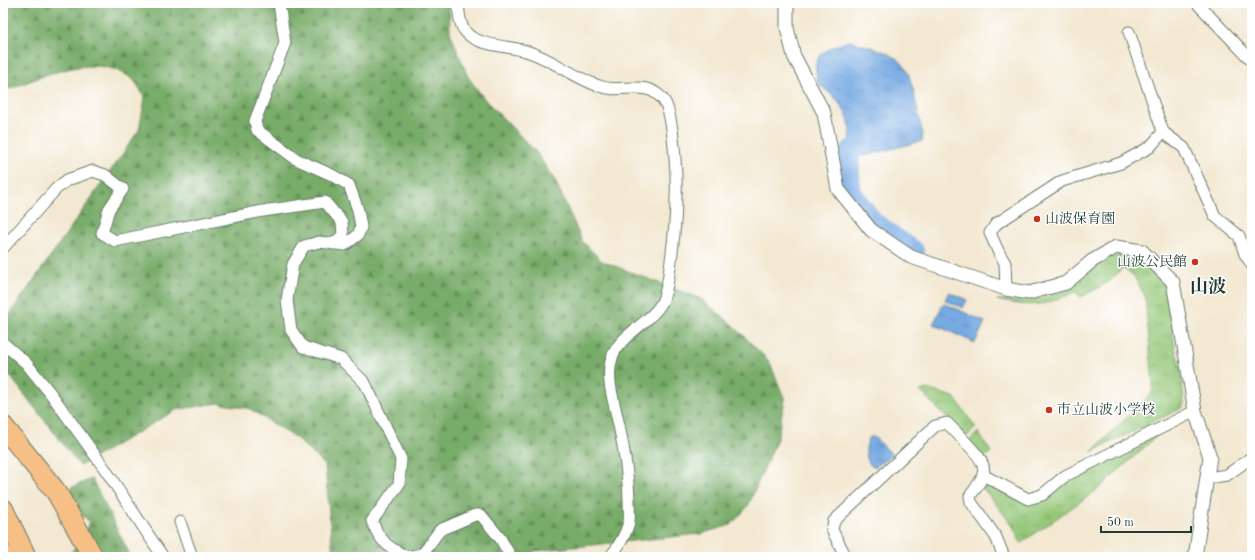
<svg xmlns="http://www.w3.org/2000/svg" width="1255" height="560" viewBox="0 0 1255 560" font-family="'Old Standard TT','Noto Serif JP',serif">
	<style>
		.grass { fill: url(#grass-tufts); stroke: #5a8256 }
		.forest { fill: url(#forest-firs); stroke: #4c744e }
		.water { fill: url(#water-ripples); stroke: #4b748c }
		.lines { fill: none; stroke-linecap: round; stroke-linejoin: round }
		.river { stroke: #77aae3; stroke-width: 22 }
		.minor-casing { stroke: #69796b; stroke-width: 13 }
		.tertiary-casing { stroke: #69796b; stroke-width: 15 }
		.motorway-casing { stroke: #69796b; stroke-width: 22 }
		.minor { stroke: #fff; stroke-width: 11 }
		.tertiary { stroke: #fff; stroke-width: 13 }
		.motorway { stroke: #f5bf86; stroke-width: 20 }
		.poi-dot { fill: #c8321e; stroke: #fff; stroke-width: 1.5 }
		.labels { text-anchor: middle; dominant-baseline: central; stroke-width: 3; stroke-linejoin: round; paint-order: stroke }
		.poi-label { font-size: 14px; fill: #1f3d34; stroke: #fff; text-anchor: start }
		.district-label { font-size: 18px; font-weight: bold; fill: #1f3d34; stroke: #fff }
	</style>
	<defs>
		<pattern id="grass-tufts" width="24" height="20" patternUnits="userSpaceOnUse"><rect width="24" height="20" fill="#95c879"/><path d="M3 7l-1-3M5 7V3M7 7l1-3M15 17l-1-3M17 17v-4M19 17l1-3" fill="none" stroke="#79a464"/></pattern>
		<pattern id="forest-firs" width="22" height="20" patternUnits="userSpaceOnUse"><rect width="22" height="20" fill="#78ac69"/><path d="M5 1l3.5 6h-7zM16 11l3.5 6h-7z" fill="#628d57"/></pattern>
		<pattern id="water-ripples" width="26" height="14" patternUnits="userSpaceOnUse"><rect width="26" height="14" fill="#77aae3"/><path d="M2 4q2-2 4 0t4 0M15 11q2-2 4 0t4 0" fill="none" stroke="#618cb9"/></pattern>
	</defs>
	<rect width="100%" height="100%" fill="#fff"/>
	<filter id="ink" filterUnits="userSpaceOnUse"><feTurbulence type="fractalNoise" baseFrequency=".025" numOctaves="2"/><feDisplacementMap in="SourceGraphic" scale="8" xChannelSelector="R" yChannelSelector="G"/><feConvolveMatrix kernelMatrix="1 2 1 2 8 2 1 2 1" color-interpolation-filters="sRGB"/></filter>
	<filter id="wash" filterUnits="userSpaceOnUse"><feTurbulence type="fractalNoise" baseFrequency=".012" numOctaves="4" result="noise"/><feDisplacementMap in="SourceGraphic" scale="16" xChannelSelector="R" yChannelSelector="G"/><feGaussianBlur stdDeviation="0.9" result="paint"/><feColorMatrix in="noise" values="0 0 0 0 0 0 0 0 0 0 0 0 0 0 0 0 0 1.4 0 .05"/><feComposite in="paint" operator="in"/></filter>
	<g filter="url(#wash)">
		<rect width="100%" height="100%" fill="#f3e8d1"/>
		<g class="grass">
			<path d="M1125 254 1132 257 1157 275 1165 285 1169 296 1174 343 1181 371 1184 404 1182 408 1091 452 1152 393 1153 384 1145 296 1135 278 1123 268 1109 282 1081 297 1075 292C1044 306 1031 308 997 300 1024 301 1050 301 1074 285 1094 271 1099 257 1125 254Z"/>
			<polygon points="926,389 954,397 976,428 966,437 920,391"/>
			<polygon points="978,432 991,452 984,458 969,441"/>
			<polygon points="1159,434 1097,490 1021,543 1013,526 982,487 990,484 1025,504 1044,498 1066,477"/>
		</g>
		<g class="forest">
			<path d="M3 3H449L450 32 468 77 486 101 536 152 556 182 582 241 602 261 701 299 734 326 769 361 785 400 777 439 748 506 731 525 700 534 535 551 523 557H333L325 465 296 438 250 409 218 403 176 410 80 466 3 367V324L139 130 145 98C141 92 137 82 131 78 92 50 43 78 3 91Z"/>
			<polygon points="92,479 131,557 69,557 90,522 57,493"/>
		</g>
		<g class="water">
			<path d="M850 41C866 46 888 50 901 62 913 73 918 117 923 134L922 141 865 156 857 155C848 146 850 142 850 130 850 123 847 115 843 109 837 97 826 91 817 82 817 76 815 68 816 63 819 50 839 44 850 41Z"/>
			<polygon points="949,292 967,300 963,308 945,300"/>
			<polygon points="944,303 985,322 975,343 933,324"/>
			<path d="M870 437H874L891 453V456L875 467 871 466C865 458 864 446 870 437Z"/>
		</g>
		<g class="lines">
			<polyline class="river" points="852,150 848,157 850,192 873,223 913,251"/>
		</g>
	</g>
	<g filter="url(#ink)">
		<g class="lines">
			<g class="minor-casing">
				<g id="minor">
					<path d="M279 3 285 43 255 121 257 130 296 159 332 175 349 185 358 210 361 227 358 235 345 245 319 242 304 246 293 264 287 300 291 330 303 347 341 359 365 383 401 459 399 484 372 521C380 542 388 547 407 557L422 554 440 530 475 515H481L500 538 511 557"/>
					<path d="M458 3C459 12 459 24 465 31 475 46 510 46 526 51 553 59 574 78 599 86 623 95 646 77 664 101 674 115 677 180 676 199 676 220 670 289 661 304 649 324 618 336 612 358 606 375 612 395 616 412 623 442 628 470 629 500 629 507 630 515 629 522 626 534 618 548 610 557"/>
					<polyline points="1197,3 1252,61"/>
					<polyline points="1129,32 1163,132 1184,148 1215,216 1239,236 1245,254 1252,265"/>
					<polyline points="3,248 56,189 67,180 93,171 105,175 123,189 109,209 102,233 115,241 263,211 325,202 342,222 343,235 333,244"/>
					<polyline points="1006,289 1005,263 999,253 990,233 996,224 1062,181 1121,163 1150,147 1163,132"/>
					<polyline points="3,343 26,363 51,394 105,469 163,557"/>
					<polyline points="983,475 1028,499 1042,495 1065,476 1195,411"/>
					<polyline points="1207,478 1227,475 1252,457"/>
					<polyline points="180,522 192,557"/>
					<path d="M846 557 832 530 834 521 935 426 947 423C955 431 963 439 971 448 990 467 986 475 970 496L971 502 996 537 1004 557"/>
				</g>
			</g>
			<g class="tertiary-casing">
				<polyline id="tertiary" points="787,3 787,28 794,56 824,113 838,189 871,230 911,257 1006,289 1029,293 1066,283 1092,261 1116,247 1142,251 1173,282 1195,411 1210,457 1195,557"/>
			</g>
			<g class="motorway-casing">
				<g id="motorway">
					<polyline points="3,426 57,493 93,557"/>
					<polyline points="3,509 26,557"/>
					<polyline points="3,554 4,557"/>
				</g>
			</g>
			<use href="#minor" class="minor"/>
			<use href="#tertiary" class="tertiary"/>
			<use href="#motorway" class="motorway"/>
		</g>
	</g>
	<g class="poi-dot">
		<circle cx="1037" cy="219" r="4"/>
		<circle cx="1195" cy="262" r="4"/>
		<circle cx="1049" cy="410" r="4"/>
	</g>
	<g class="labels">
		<g class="poi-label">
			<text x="1045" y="219">山波保育園</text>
			<text x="1187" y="262" text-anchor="end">山波公民館</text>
			<text x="1057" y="410">市立山波小学校</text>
		</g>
		<g class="district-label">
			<text x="1208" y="287">山波</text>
		</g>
	</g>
	<rect width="1255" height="560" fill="none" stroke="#fff" stroke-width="16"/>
	<path d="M1101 526v6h90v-6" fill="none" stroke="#1f3d34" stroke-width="2"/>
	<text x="1107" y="526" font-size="12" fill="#1f3d34" stroke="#ffffff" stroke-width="3" paint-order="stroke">50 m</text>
</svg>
